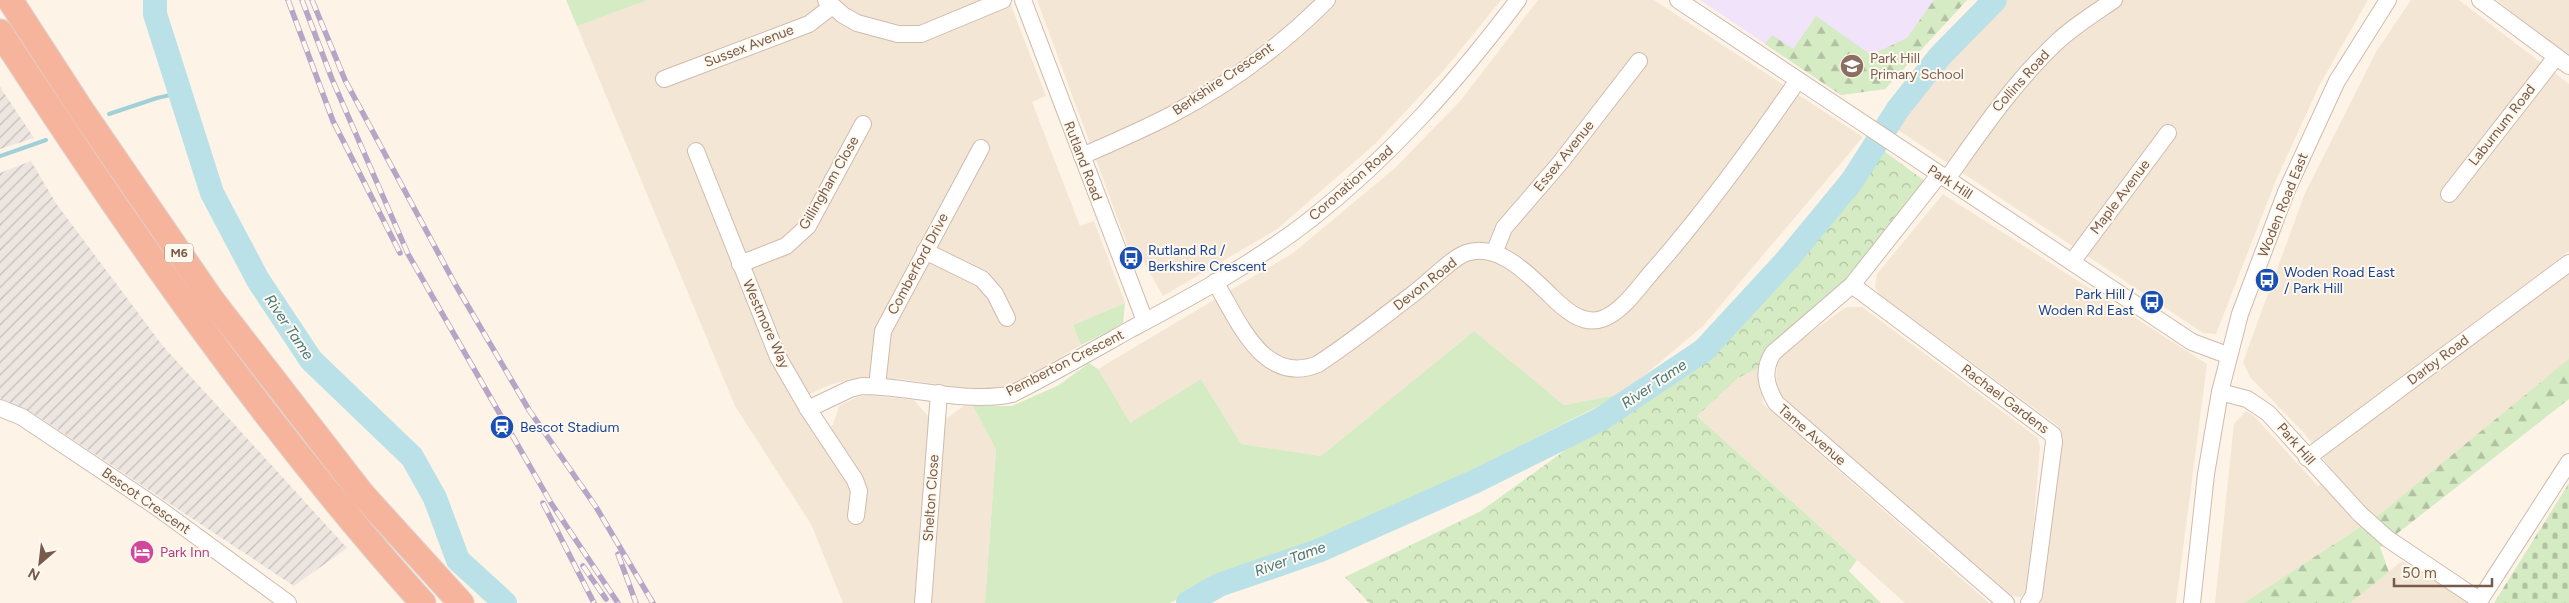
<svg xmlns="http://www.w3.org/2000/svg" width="2569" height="603" viewBox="0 0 2569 603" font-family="Figtree,sans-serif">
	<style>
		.residential { fill: #f4e6d5 }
		.industrial { fill: url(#industrial-furrows) }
		.education { fill: #f1e3f9 }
		.grass { fill: #d4ebc4 }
		.forest { fill: url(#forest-firs) }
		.cemetery { fill: url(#cemetery-stones) }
		.park { fill: url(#park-crowns) }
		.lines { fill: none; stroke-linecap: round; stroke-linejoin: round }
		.stream { stroke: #a1d0d9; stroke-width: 4 }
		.river { stroke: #bae1e7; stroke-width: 24 }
		.minor-casing { stroke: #cfbbad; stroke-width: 18 }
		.highway-casing { stroke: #dcd4d0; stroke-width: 27 }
		.minor { stroke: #fff; stroke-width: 16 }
		.highway { stroke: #f7b49d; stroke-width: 25 }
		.rail-casing { stroke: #b7a4c7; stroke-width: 5.5 }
		.rail { stroke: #fff8ed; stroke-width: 4; stroke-dasharray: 11; stroke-linecap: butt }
		.labels { text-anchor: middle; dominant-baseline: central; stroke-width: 4; stroke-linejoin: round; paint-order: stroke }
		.shield { fill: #fff8ed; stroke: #a0897c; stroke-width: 1 }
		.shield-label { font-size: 12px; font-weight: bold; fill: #775a4b }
		.street-label { font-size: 14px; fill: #775a4b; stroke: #fff8ed }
		.education-label { font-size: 14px; fill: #785e54; stroke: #fff8ed; text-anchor: start }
		.transit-label { font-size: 14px; fill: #164399; stroke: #fff8ed; text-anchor: start }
		.hotel-label { font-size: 14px; fill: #b23c85; stroke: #fff8ed; text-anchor: start }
		.water-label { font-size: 15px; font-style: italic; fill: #417883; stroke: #fff8ed }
	</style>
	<defs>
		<pattern id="industrial-furrows" width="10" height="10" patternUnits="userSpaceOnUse" patternTransform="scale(1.25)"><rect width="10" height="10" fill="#ede6e0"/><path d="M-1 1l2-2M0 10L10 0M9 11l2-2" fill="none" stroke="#c5bdb8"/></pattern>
		<pattern id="forest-firs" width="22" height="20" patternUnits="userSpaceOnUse" patternTransform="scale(1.25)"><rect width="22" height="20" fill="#d4ebc4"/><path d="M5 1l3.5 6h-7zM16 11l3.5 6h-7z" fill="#b1c1a1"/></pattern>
		<pattern id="cemetery-stones" width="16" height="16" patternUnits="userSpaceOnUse" patternTransform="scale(1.25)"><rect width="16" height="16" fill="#d4ebc4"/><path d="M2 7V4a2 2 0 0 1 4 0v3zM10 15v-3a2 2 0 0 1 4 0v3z" fill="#b1c1a1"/></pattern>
		<pattern id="park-crowns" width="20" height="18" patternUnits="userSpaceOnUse" patternTransform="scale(1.25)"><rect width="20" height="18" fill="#d4ebc4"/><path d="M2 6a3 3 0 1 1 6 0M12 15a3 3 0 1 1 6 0" fill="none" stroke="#b1c1a1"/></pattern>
	</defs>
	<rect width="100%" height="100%" fill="#fdf4e7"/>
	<g class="residential">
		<polygon points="648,0 1009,0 1046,96 1032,102 1080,226 1094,221 1125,303 1073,325 1081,345 1008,388 976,390 901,379 857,378 829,385 793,402 819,435 833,425 839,406 857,397 869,395 914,400 928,416 946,419 965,405 973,406 996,448 985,603 843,603 811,524 735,406 577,26"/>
		<polygon points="1037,0 1501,0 1445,69 1376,143 1276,230 1163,296 1137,250 1130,252"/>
		<polygon points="1538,0 1654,0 1863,137 1703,326 1622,394 1564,405 1474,331 1321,456 1241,444 1201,379 1129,424 1098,369 1293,253 1395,168 1461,100"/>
		<polygon points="2007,0 2368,0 2319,86 2276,180 2216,334 2203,333 1895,128 1930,80 1992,11"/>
		<polygon points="2411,0 2459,0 2569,84 2569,251 2544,270 2554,283 2569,272 2569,360 2380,514 2244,603 2215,603 2234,424 2246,411 2254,416 2318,486 2334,473 2304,433 2250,377 2243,362 2305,193 2376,52"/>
		<polygon points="2497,0 2569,0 2569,56 2533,29"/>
		<polygon points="1943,194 2207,364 2176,603 2038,603 2059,469 2061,433 2058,426 1879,294 1875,287 1877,274"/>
		<polygon points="1846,307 1862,307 2038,438 2040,448 2028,590 2021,597 2010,596 1796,410 1776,390 1777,357"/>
		<polygon points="1760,367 1763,404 1989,603 1905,603 1697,416 1738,378"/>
		<polygon points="2402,561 2467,601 2466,603 2350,603"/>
	</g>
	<g class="industrial">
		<polygon points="0,87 34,138 0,149"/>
		<polygon points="31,161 55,202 162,345 347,548 294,586 36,415 0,398 0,173"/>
	</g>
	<polygon class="education" points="1700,0 1967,0 1885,89 1841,95"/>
	<g class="grass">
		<polygon points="566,0 648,0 577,26"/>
		<polygon points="1125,303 1123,324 1081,345 1073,325"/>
		<polygon points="1474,331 1564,405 1622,394 1403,505 1202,586 1170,603 985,603 996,449 973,406 1012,406 1059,385 1089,363 1098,369 1130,423 1201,379 1241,444 1321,456"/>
	</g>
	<g class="forest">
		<polygon points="1934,0 1967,0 1885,89 1841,95 1765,44 1772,35 1793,49 1816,16 1871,55 1907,38"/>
		<polygon points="2569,359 2569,399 2380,547 2389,572 2350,603 2244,603 2380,514"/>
	</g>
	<polygon class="cemetery" points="2569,483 2569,603 2494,603"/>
	<polygon class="park" points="1881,149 1925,181 1843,283 1760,367 1738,378 1697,416 1857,560 1849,571 1881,603 1369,603 1345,577 1481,511 1592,431 1683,371 1765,293 1865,175"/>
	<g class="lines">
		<g class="stream">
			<polyline points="109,114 157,98 179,93"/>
			<polyline points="0,156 46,140"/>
		</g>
		<g class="river">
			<polyline points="155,0 155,14 212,193 258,280 311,360 412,457 435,498 458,560 505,603"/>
			<polyline points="1188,603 1219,585 1318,551 1476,481 1601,419 1704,350 1785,262 1852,181 1898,109 1940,56 1995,0"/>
		</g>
		<g class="minor-casing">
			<g id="minor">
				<polyline points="826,0 843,15 857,23 898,34 921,34 1003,0"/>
				<polyline points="1023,0 1145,321"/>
				<polyline points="1678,0 2192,342 2227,355"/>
				<polyline points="2480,0 2569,66"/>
				<polyline points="664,79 809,24 831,7"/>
				<polyline points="696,151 778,357 808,409 855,480 859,491 856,516"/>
				<path d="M1082 156C1112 143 1142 130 1171 115 1228 85 1282 45 1327 0"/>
				<path d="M1939 175 1852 285 1773 353C1762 371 1766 386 1776 403L2006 603"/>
				<path d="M1947 179C1981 131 2014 82 2058 41 2074 26 2095 13 2114 0"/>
				<polyline points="2449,194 2556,57"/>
				<polyline points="925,251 982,279 995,294 1007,318"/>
				<polyline points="1494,253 1504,228 1560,163 1639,61"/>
				<polyline points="2072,262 2168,133"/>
				<polyline points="740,264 786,246 808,226 863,124"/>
				<path d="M1215 282C1238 319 1263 387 1318 364 1353 341 1386 315 1418 290 1431 280 1452 258 1466 253 1499 242 1529 275 1550 295 1563 308 1582 326 1602 319 1622 312 1638 288 1651 273 1705 212 1752 147 1798 80"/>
				<polyline points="1852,285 2053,435 2054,442 2034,595 2029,603"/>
				<polyline points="877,386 883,331 981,148"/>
				<polyline points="2220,392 2247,399 2268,413 2360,514 2388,539 2479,600"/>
				<polyline points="0,408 22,417 158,508 288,603"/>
				<path d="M808 409 850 389 862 386C908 386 968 404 1012 394 1052 374 1092 351 1131 329 1193 296 1256 262 1311 219 1391 156 1457 81 1518 0"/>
				<polyline points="2307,458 2569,263"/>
				<polyline points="923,603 939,393"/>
				<polyline points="2192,603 2206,474 2220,392 2240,314 2286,192 2337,81 2388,0"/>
				<polyline points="2478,603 2569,462"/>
			</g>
		</g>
		<g class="highway-casing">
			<g id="highway">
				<polyline points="10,0 82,111 211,299 362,494 461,603"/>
				<path d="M0 32C129 231 264 426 423 603"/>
			</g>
		</g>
		<use href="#minor" class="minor"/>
		<use href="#highway" class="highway"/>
		<g class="rail-casing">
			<g id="rail">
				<polyline points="288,0 333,121 400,253"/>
				<polyline points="302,0 332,79 408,254 551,503 618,603"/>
				<polyline points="312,0 345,80 455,284 529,410 596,507 653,603"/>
				<polyline points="543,503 594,603"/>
				<polyline points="618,554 636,603"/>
				<polyline points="583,566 606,599"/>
			</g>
		</g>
		<use href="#rail" class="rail"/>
	</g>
	<defs>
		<g id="school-disc" transform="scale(1.25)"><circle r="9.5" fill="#8d6e63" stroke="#fff8ed"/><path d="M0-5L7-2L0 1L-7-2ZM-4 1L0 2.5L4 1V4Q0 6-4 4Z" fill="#fff"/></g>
		<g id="bus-disc" transform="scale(1.25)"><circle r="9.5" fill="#1a4fb4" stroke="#fff8ed"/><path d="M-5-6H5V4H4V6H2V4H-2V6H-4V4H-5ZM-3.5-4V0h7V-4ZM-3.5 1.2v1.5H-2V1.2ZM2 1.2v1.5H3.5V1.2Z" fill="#fff"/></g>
		<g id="station-disc" transform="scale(1.25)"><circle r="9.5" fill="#1a4fb4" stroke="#fff8ed"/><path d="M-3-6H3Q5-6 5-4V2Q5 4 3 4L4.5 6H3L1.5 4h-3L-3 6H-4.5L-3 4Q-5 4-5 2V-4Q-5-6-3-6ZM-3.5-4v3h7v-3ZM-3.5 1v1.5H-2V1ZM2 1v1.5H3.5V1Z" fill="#fff"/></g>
		<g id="hotel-disc" transform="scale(1.25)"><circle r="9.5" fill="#d1479c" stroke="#fff8ed"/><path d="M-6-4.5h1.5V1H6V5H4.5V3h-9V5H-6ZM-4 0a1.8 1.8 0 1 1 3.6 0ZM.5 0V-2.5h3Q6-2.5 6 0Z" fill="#fff"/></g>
	</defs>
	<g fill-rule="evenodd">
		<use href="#school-disc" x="1852" y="66"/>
		<use href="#bus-disc" x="1131" y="258"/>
		<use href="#bus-disc" x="2267" y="280"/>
		<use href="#bus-disc" x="2152" y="302"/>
		<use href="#station-disc" x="502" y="427"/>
		<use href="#hotel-disc" x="142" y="552"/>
	</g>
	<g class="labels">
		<rect class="shield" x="165" y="243.5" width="28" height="19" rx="4"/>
		<g class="shield-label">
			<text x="179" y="253">M6</text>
		</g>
		<g class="street-label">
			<text transform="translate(749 46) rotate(-21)">Sussex Avenue</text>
			<text transform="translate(1223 79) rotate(-34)">Berkshire Crescent</text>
			<text transform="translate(2021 81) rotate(-48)">Collins Road</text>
			<text transform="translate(2502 125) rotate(-52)">Laburnum Road</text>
			<text transform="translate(1564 156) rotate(-51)">Essex Avenue</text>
			<text transform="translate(1083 161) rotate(69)">Rutland Road</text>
			<text transform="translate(1950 182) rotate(33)">Park Hill</text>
			<text transform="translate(829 183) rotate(-60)">Gillingham Close</text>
			<text transform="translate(1351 183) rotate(-41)">Coronation Road</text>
			<text transform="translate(2120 197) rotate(-53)">Maple Avenue</text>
			<text transform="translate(2283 205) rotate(-68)">Woden Road East</text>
			<text transform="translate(918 264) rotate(-62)">Comberford Drive</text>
			<text transform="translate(1425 284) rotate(-38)">Devon Road</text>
			<text transform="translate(766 324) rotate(66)">Westmore Way</text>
			<text transform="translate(2438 360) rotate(-37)">Darby Road</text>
			<text transform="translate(1065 363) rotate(-27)">Pemberton Crescent</text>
			<text transform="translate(2005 399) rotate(37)">Rachael Gardens</text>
			<text transform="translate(1812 435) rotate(41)">Tame Avenue</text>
			<text transform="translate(2296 444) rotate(49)">Park Hill</text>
			<text transform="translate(931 498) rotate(-86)">Shelton Close</text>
			<text transform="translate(146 501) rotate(35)">Bescot Crescent</text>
		</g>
		<g class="education-label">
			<text x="1870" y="58">Park Hill<tspan x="1870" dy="16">Primary School</tspan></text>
		</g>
		<g class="transit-label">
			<text x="1148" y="250">Rutland Rd /<tspan x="1148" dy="16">Berkshire Crescent</tspan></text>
			<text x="2284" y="272">Woden Road East<tspan x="2284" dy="16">/ Park Hill</tspan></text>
			<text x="2134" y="294" text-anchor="end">Park Hill /<tspan x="2134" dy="16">Woden Rd East</tspan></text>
			<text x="520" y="427">Bescot Stadium</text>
		</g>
		<g class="hotel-label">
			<text x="160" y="552">Park Inn</text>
		</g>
		<g class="water-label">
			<text transform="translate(289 327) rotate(56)">River Tame</text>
			<text transform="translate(1654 384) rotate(-34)">River Tame</text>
			<text transform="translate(1290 559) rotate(-20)">River Tame</text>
		</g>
	</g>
	<g transform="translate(40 563) rotate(208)" stroke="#fff8ed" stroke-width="4" paint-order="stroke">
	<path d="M0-4L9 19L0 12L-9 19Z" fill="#775a4b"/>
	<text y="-8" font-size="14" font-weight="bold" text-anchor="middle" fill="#775a4b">N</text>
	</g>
	<path d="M2394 578v8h98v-8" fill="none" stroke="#775a4b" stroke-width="2.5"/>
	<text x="2402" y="578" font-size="15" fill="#775a4b" stroke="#fff8ed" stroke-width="4" paint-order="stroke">50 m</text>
</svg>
